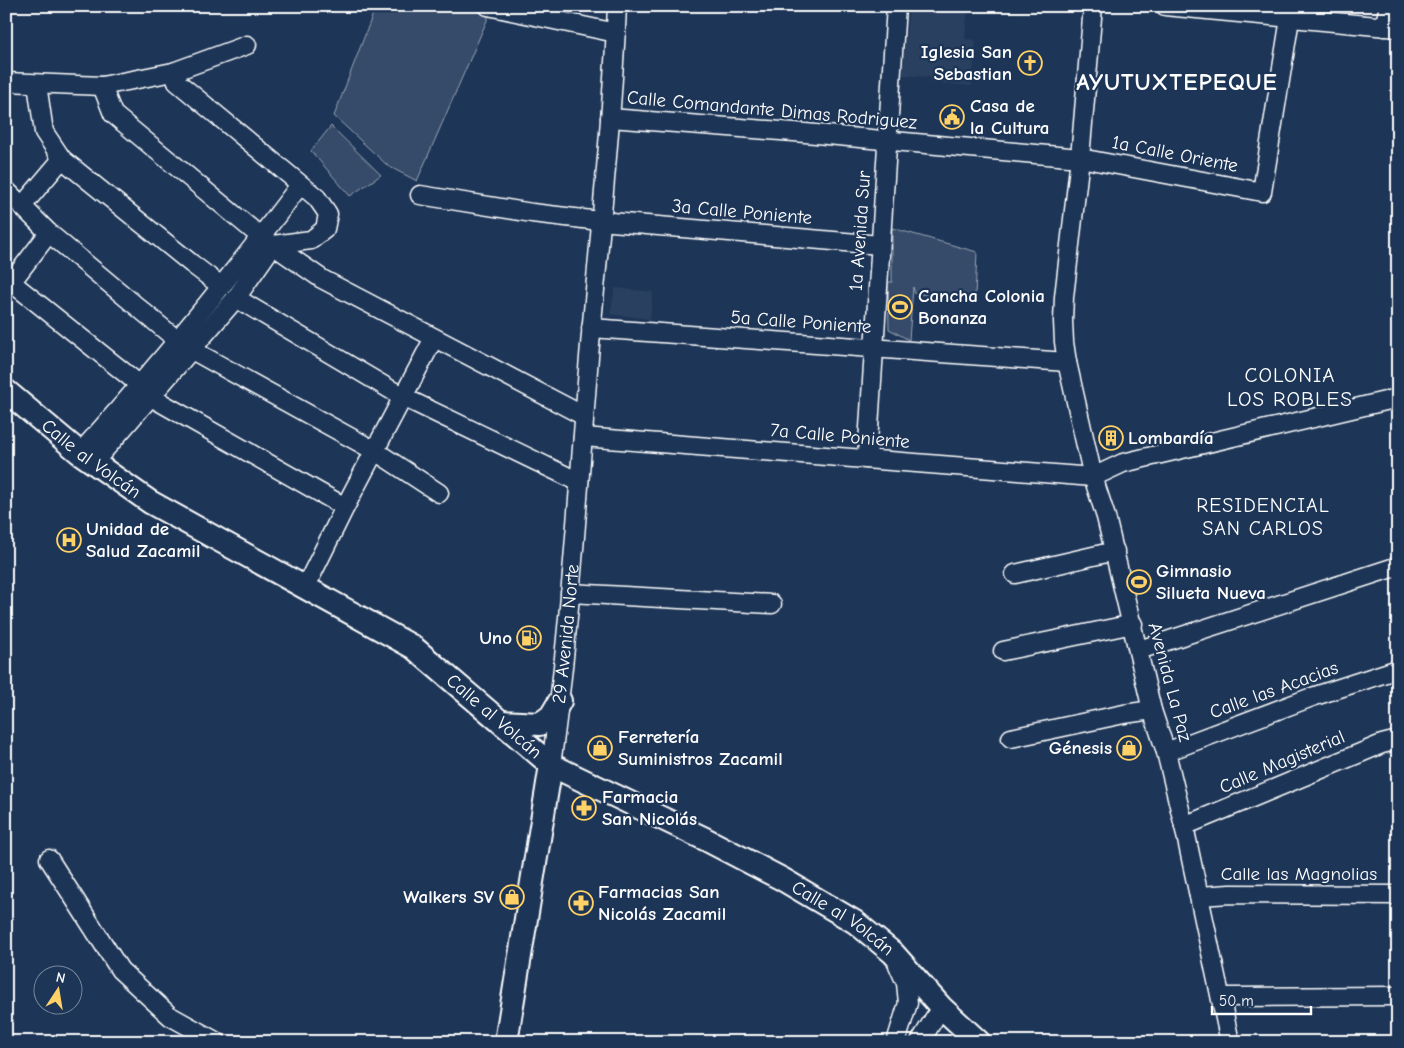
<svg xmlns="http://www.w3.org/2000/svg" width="1404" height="1048" viewBox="0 0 1404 1048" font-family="'Comic Neue',sans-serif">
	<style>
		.built { fill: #2a4161 }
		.green { fill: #364b69; stroke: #9aa5b4 }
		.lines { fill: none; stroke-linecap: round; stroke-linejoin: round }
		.minor-casing { stroke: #fff; stroke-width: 21 }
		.major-casing { stroke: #fff; stroke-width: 26 }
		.minor { stroke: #1d3557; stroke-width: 18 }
		.major { stroke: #1d3557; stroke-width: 22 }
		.labels { text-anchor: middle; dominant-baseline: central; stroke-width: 4.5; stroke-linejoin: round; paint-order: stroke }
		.poi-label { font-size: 19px; font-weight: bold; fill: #fff; stroke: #1d3557; text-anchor: start }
		.street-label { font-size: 19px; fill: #fff; stroke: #1d3557 }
		.neighbourhood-label { font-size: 20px; letter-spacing: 1px; fill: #fff; stroke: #1d3557 }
		.quarter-label { font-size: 21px; letter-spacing: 1px; fill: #fff; stroke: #1d3557 }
		.district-label { font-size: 24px; font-weight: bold; letter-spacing: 1px; fill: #fff; stroke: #1d3557 }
	</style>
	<rect width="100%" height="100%" fill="#1d3557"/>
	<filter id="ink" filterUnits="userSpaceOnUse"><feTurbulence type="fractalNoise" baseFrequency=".02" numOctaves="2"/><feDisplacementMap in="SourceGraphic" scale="10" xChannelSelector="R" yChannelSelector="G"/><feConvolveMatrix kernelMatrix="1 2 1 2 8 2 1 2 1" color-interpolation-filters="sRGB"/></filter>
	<g filter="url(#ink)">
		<g class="built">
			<polygon points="909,6 968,6 965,39 976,40 972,86 930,82 930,77 902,75"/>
			<polygon points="615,288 653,292 650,319 610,314"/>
		</g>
		<g class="green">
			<polygon points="376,6 470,6 491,11 417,181 388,166 334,116"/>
			<polygon points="331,126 381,175 350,196 311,151"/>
			<polygon points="892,228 977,252 975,298 915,294 913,287 909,340 889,329 888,282 892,282"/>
		</g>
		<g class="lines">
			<g class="minor-casing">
				<g id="minor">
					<polyline points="488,6 616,33"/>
					<polyline points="1093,6 1080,158 1064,297 1063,321 1064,342 1067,362 1093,477 1106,517 1152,710 1166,752 1184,826 1230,1042"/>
					<polyline points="1165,6 1398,28"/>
					<polyline points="1384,27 1389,6"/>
					<polyline points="6,82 102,86 173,72 247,45"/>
					<polyline points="37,84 44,132 62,159 192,264 221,286"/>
					<polyline points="102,86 113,114 261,237 322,279 584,416"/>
					<polyline points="610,118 794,132 1080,158 1262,192 1292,6"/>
					<polyline points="6,190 49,233 177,340"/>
					<polyline points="420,195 532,213 600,221 880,245"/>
					<polyline points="23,205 62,159"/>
					<polyline points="6,278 140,385"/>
					<polyline points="6,289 49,233"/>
					<polyline points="236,298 403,397 579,482"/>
					<polyline points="591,328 1067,362"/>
					<polyline points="192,350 375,451 439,493"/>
					<polyline points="151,397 345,507"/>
					<polyline points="583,437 1093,477 1123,463 1398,398"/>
					<path d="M80 453C157 367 231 277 300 185"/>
					<polyline points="867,459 896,6"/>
					<polyline points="93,463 236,298 273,245 311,240 325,229 328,214 317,198 177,82 173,72"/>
					<polyline points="1015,574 1115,551"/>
					<polyline points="305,588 345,507 434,338"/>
					<polyline points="570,593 772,604"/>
					<polyline points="1139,650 1398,566"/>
					<polyline points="1003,651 1133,624"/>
					<polyline points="1011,738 1124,714 1152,710"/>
					<polyline points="1166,752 1312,697 1398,669"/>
					<path id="s1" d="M551 765C570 630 578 493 589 357 599 240 612 123 617 6"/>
					<polyline points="1184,826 1382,744 1398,740"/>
					<polyline points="49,859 120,970 170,1016 217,1042"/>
					<polyline points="1199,896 1230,894 1398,895"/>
					<polyline points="1221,997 1398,996"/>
					<polyline points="896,1042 908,1003 906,983 898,965"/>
					<polyline points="920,1042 941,1007"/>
				</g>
			</g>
			<g class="major-casing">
				<g id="major">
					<path id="s2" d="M6 391 80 453 150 502 413 647 551 765 705 839 782 879 855 922 893 953 941 1007 979 1042"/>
					<polyline points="501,722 540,724 551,716 560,701"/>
					<polyline points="506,1042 551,765"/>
				</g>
			</g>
			<use href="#minor" class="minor"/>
			<use href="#major" class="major"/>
		</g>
	</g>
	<defs>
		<g id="church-ring" transform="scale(1.25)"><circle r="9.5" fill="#1d3557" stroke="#ffd166" stroke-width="1.5"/><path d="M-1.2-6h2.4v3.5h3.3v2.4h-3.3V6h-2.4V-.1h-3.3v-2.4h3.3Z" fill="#ffd166"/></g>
		<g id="civic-ring" transform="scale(1.25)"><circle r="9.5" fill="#1d3557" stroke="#ffd166" stroke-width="1.5"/><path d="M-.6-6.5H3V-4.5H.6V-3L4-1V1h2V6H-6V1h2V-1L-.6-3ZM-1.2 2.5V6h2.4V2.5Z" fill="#ffd166"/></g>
		<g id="stadium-ring" transform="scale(1.25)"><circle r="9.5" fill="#1d3557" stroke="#ffd166" stroke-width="1.5"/><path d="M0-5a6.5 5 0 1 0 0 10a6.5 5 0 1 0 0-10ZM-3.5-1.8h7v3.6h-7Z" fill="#ffd166"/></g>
		<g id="building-ring" transform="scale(1.25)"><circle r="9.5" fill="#1d3557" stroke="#ffd166" stroke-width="1.5"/><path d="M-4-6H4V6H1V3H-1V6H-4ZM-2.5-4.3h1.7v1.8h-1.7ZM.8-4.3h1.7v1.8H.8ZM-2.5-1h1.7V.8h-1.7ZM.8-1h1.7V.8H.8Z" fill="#ffd166"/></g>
		<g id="hospital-ring" transform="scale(1.25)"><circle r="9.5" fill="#1d3557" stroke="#ffd166" stroke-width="1.5"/><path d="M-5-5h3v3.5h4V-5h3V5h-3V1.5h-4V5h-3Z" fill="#ffd166"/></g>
		<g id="fuel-ring" transform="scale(1.25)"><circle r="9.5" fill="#1d3557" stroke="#ffd166" stroke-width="1.5"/><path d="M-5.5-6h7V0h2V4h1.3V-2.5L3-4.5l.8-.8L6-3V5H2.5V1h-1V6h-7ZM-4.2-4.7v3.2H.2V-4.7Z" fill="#ffd166"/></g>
		<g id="shop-ring" transform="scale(1.25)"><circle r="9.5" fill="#1d3557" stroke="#ffd166" stroke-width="1.5"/><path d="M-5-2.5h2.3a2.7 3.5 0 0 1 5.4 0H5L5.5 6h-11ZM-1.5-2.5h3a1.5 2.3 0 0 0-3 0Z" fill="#ffd166"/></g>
		<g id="pharmacy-ring" transform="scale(1.25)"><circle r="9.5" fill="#1d3557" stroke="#ffd166" stroke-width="1.5"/><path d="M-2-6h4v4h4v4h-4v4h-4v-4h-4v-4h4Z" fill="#ffd166"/></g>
	</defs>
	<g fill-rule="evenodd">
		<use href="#church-ring" x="1030" y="63"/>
		<use href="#civic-ring" x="952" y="117"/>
		<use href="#stadium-ring" x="900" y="307"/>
		<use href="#building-ring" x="1111" y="438"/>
		<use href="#hospital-ring" x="69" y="540"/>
		<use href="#stadium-ring" x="1139" y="582"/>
		<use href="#fuel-ring" x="529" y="638"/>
		<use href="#shop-ring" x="600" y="748"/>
		<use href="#shop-ring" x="1129" y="748"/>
		<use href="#pharmacy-ring" x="584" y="808"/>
		<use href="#shop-ring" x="512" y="897"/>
		<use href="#pharmacy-ring" x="581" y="903"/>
	</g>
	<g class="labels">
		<g class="poi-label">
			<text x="1012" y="52" text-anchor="end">Iglesia San<tspan x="1012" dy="22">Sebastian</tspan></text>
			<text x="970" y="106">Casa de<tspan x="970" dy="22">la Cultura</tspan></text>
			<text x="918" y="296">Cancha Colonia<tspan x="918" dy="22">Bonanza</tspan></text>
			<text x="1128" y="438">Lombardía</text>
			<text x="86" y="529">Unidad de<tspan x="86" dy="22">Salud Zacamil</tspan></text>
			<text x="1156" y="571">Gimnasio<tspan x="1156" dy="22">Silueta Nueva</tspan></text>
			<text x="512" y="638" text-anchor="end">Uno</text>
			<text x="618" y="737">Ferretería<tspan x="618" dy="22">Suministros Zacamil</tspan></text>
			<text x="1112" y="748" text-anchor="end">Génesis</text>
			<text x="602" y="797">Farmacia<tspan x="602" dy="22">San Nicolás</tspan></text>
			<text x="598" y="892">Farmacias San<tspan x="598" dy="22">Nicolás Zacamil</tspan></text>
			<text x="494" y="897" text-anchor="end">Walkers SV</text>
		</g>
		<g class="street-label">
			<text transform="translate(772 110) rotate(5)">Calle Comandante Dimas Rodriguez</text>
			<text transform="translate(1175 154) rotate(11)">1a Calle Oriente</text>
			<text transform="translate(742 212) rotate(5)">3a Calle Poniente</text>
			<text transform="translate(860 231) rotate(-86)">1a Avenida Sur</text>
			<text transform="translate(801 322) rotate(4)">5a Calle Poniente</text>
			<text transform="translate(840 436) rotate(5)">7a Calle Poniente</text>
			<text stroke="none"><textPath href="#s2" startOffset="109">Calle al Volcán</textPath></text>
			<text stroke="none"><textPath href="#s1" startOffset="132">29 Avenida Norte</textPath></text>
			<text transform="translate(1170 682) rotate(75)">Avenida La Paz</text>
			<text transform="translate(1274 690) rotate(-20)">Calle las Acacias</text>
			<text stroke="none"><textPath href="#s2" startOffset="589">Calle al Volcán</textPath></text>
			<text transform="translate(1282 762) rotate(-23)">Calle Magisterial</text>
			<text x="1299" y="874">Calle las Magnolias</text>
			<text stroke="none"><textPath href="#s2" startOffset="994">Calle al Volcán</textPath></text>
		</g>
		<g class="neighbourhood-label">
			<text x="1263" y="505">RESIDENCIAL<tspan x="1263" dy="23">SAN CARLOS</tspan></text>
		</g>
		<g class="quarter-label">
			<text x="1290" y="375">COLONIA<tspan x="1290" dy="24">LOS ROBLES</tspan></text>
		</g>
		<g class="district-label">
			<text x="1177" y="82">AYUTUXTEPEQUE</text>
		</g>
	</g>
	<rect width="1404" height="1048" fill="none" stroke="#1d3557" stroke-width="25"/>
	<rect x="12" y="12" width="1379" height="1023" fill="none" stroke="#fff" stroke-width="2" filter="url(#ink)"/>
	<g transform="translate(58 990) rotate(12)"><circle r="24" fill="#1d3557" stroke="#77869a"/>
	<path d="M0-4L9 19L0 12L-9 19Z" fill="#ffd166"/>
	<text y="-8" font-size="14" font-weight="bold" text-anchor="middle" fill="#ffffff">N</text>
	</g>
	<path d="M1212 1006v8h99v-8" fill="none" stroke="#ffffff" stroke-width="2.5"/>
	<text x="1219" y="1006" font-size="15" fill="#ffffff" stroke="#1d3557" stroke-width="4" paint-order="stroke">50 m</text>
</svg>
